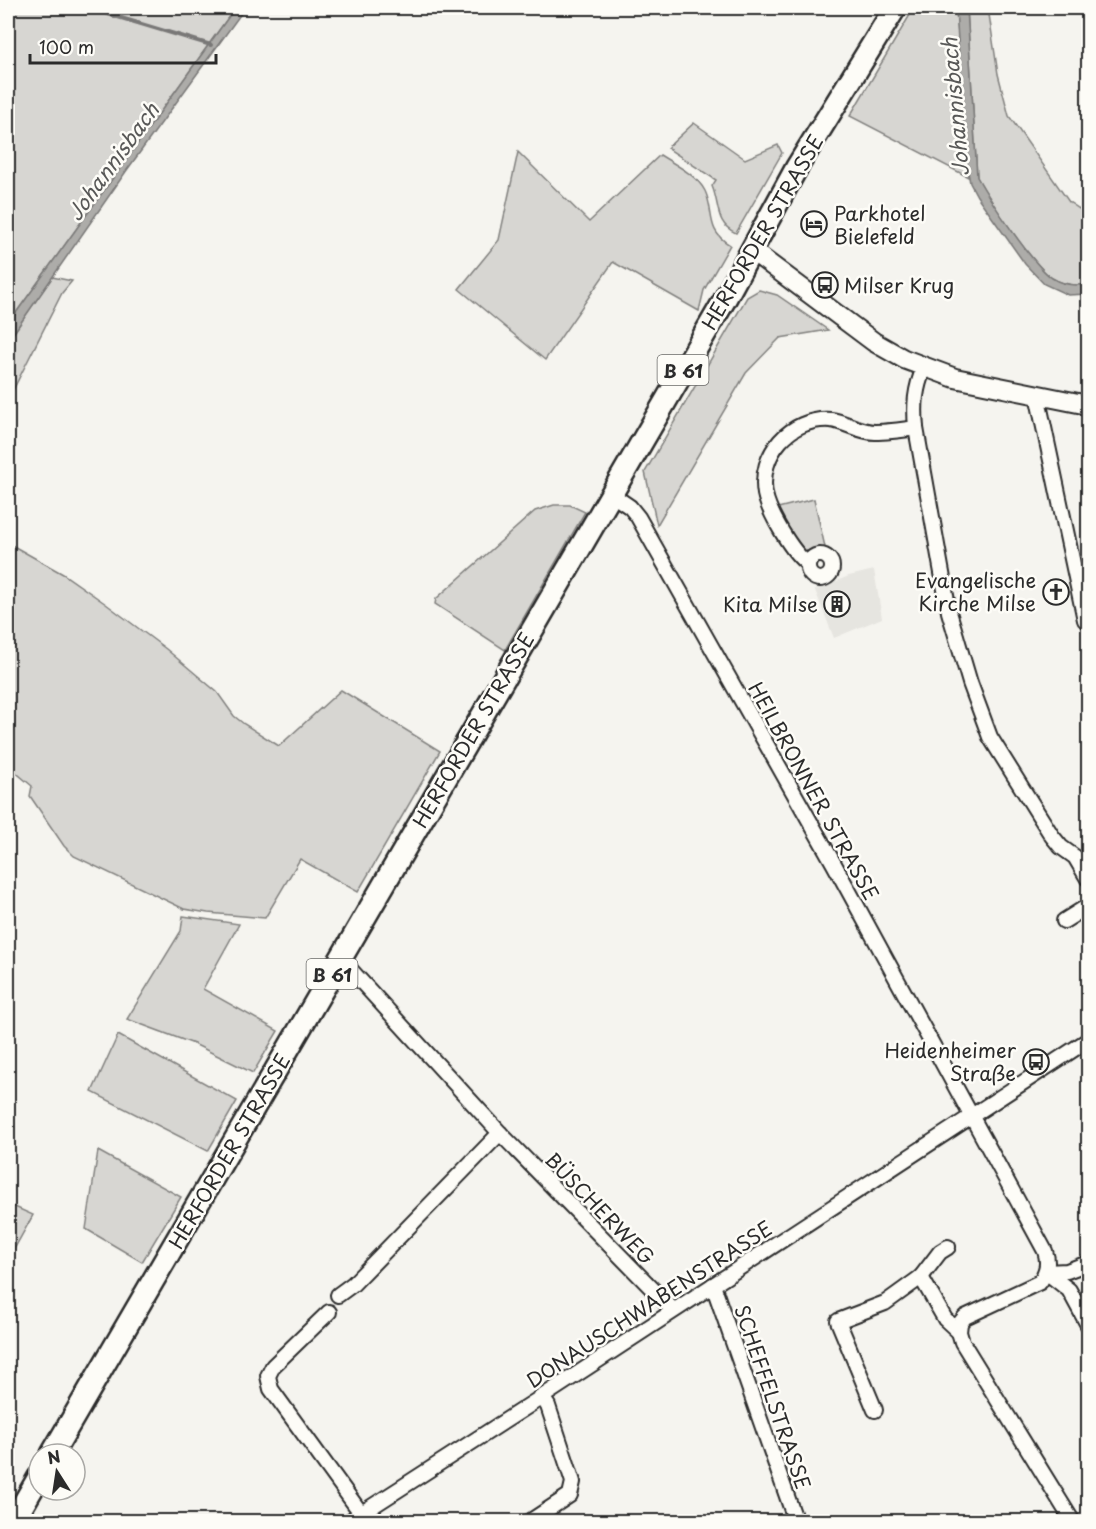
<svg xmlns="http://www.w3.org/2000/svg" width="1096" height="1529" viewBox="0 0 1096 1529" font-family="'Playpen Sans',sans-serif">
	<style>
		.built { fill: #e6e5e0 }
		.green { fill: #d7d6d2; stroke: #81807e; stroke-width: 1.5 }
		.water { fill: #adaca9; stroke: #797877; stroke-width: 1.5 }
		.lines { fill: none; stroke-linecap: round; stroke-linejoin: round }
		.stream { stroke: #797877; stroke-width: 4 }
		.minor-casing { stroke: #2b2b2b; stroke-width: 18 }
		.secondary-casing { stroke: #2b2b2b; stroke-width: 22 }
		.primary-casing { stroke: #2b2b2b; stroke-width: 26 }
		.minor { stroke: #fdfcf7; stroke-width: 14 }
		.secondary { stroke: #fdfcf7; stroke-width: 18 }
		.primary { stroke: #fdfcf7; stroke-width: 21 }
		.labels { text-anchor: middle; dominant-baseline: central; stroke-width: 5; stroke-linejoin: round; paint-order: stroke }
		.shield { fill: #fdfcf7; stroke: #6a6a68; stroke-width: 1.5 }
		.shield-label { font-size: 18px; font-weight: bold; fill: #2b2b2b }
		.poi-label { font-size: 20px; fill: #2b2b2b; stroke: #fdfcf7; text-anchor: end }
		.street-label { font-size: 20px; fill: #2b2b2b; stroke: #fdfcf7 }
		.water-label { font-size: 21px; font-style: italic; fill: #585857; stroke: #fdfcf7 }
	</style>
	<rect width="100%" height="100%" fill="#f5f4ef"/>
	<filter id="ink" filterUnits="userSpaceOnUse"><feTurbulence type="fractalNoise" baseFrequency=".0167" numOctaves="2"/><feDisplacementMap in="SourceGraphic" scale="12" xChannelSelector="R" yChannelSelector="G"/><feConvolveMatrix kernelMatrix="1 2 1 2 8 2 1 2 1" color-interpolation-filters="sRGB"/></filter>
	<g filter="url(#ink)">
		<polygon class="built" points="874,570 882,618 834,638 815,590 849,576"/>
		<g class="green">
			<polygon points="8,8 235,8 8,324"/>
			<polygon points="914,8 956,8 968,177 850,116"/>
			<path d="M967 8H988L998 74 1009 116 1069 202 1088 215V284C1076 286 1063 285 1052 278 1032 264 990 200 977 177Z"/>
			<path d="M694 123 745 159 778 145 782 153 736 233C715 224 720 205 712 186L716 180 667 148Z"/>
			<path d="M518 152 589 222 660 155C674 164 697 175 705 191 715 212 705 230 730 245L704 290 699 311 613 262 545 360 459 289 499 240Z"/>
			<polygon points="52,277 72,281 62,293 8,400 8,341"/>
			<polygon points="759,290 777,295 828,330 780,338 746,373 657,525 645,472 747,297"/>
			<polygon points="814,499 825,547 803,552 798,550 774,509"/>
			<polygon points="554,505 570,505 585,512 505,650 435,604 436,599 535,511"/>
			<polygon points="8,543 63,574 106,604 166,649 217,692 234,716 244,724 279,746 341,690 440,751 358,892 300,859 265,918 208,913 184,909 74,856 64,846 30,796 32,786 14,771 8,768"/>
			<polygon points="183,916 239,924 203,989 278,1031 253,1073 194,1044 127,1019 181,931"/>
			<polygon points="118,1035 237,1101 208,1151 92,1092"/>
			<polygon points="98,1151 181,1197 142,1262 86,1229"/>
			<polygon points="8,1204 33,1215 8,1260"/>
		</g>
		<g class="water">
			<polygon points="235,8 245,8 127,170 8,341 8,324"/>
			<path d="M956 8H967L977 177C990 200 1032 264 1052 278 1063 285 1076 286 1088 284V294L1068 295 1044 284 1025 264 977 196 970 183 965 155Z"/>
		</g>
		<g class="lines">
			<polyline class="stream" points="88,8 211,45"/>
			<g class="minor-casing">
				<g id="minor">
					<path d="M924 368C915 389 914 405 916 428L949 612 970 683 990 737 1052 836 1061 847 1075 857 1088 879"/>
					<polyline points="1039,396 1039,404 1085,620"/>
					<path d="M611 494 630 507 638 517 834 864 1045 1251C1049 1263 1047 1271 1040 1282L965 1317 960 1323 959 1332 962 1342 1073 1522"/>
					<circle cx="820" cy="567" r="12"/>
					<path d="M808 564C792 553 769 513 765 494 758 455 790 417 831 420 846 422 859 432 875 432 888 432 902 430 916 428"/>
					<polyline points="1064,921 1088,906"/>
					<polyline points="339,962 348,967 500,1133 673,1310"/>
					<polyline points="1046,1272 1069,1290 1088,1325"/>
					<polyline points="1046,1272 1067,1271 1088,1263"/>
					<polyline points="921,1277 940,1252 948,1247"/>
					<polyline points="713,1285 796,1522"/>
					<polyline points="338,1295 353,1284 500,1133"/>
					<polyline points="329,1312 273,1366 268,1376 271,1389 361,1513"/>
					<polyline points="875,1410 838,1321 885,1303 921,1277 945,1319 959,1332"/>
					<polyline points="348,1522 542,1397 1088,1040"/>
					<polyline points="529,1522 570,1495 573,1482 548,1406 542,1397"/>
				</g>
			</g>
			<g class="secondary-casing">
				<polyline id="secondary" points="751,250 874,342 904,359 955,378 1088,405"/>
			</g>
			<g class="primary-casing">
				<g id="primary">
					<polyline points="52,1454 724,301 797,167 895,8"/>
					<polyline points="13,1522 39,1477"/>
				</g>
			</g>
			<use href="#minor" class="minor"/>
			<use href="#secondary" class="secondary"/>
			<use href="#primary" class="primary"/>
		</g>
	</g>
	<defs>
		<g id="hotel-ring" transform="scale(1.35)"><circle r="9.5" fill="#fdfcf7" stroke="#2b2b2b" stroke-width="1.5"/><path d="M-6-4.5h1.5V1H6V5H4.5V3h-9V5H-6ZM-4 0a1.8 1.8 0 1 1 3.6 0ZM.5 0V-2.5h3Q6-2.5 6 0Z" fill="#2b2b2b"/></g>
		<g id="bus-ring" transform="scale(1.35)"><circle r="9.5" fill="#fdfcf7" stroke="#2b2b2b" stroke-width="1.5"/><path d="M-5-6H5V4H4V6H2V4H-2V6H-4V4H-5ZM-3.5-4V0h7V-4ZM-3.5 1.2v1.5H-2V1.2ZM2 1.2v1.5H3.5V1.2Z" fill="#2b2b2b"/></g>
		<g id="church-ring" transform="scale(1.35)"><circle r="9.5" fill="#fdfcf7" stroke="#2b2b2b" stroke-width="1.5"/><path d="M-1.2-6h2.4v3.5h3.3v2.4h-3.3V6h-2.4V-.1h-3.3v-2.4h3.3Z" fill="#2b2b2b"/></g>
		<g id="building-ring" transform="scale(1.35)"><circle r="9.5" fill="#fdfcf7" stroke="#2b2b2b" stroke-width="1.5"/><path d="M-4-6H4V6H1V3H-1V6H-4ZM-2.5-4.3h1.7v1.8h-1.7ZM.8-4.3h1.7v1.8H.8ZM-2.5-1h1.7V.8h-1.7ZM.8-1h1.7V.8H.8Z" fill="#2b2b2b"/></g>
	</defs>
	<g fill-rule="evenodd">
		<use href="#hotel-ring" x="814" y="224"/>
		<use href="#bus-ring" x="825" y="285"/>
		<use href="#church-ring" x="1056" y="592"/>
		<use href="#building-ring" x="837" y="604"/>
		<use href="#bus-ring" x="1036" y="1062"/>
	</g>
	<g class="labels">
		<g class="shield">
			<rect x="657.5" y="355" width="51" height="30" rx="4.5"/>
			<rect x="306.5" y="959" width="51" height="30" rx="4.5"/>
		</g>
		<g class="shield-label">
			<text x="683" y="370">B 61</text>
			<text x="332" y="974">B 61</text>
		</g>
		<g class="poi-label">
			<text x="834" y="213" text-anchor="start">Parkhotel<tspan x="834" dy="23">Bielefeld</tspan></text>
			<text x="844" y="285" text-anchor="start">Milser Krug</text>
			<text x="1036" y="580">Evangelische<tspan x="1036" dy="23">Kirche Milse</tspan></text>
			<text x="818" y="604">Kita Milse</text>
			<text x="1016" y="1050">Heidenheimer<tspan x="1016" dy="23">Straße</tspan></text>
		</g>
		<g class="street-label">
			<text transform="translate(762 232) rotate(-60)">HERFORDER STRASSE</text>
			<text transform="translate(473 730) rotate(-60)">HERFORDER STRASSE</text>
			<text transform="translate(814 791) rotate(61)">HEILBRONNER STRASSE</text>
			<text transform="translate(229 1151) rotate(-60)">HERFORDER STRASSE</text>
			<text transform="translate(600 1208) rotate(46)">BÜSCHERWEG</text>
			<text transform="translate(649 1304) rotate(-33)">DONAUSCHWABENSTRASSE</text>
			<text transform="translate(773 1397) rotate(71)">SCHEFFELSTRASSE</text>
		</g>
		<g class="water-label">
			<text transform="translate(954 107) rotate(-95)">Johannisbach</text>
			<text transform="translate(112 161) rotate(-54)">Johannisbach</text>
		</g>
	</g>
	<rect width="1096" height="1529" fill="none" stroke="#fdfcf7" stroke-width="30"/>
	<rect x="15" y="15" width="1066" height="1499" fill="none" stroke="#2b2b2b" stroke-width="2" filter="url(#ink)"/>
	<g transform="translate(57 1472) rotate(348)"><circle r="28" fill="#fdfcf7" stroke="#a9a8a5" stroke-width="1.5"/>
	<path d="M0-4.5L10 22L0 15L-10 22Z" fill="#2b2b2b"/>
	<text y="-9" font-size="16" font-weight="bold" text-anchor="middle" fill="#2b2b2b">N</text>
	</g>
	<path d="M30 54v9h186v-9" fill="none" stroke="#2b2b2b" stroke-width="3"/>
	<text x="39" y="54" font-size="18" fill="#2b2b2b" stroke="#fdfcf7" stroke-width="4.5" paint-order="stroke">100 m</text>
</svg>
